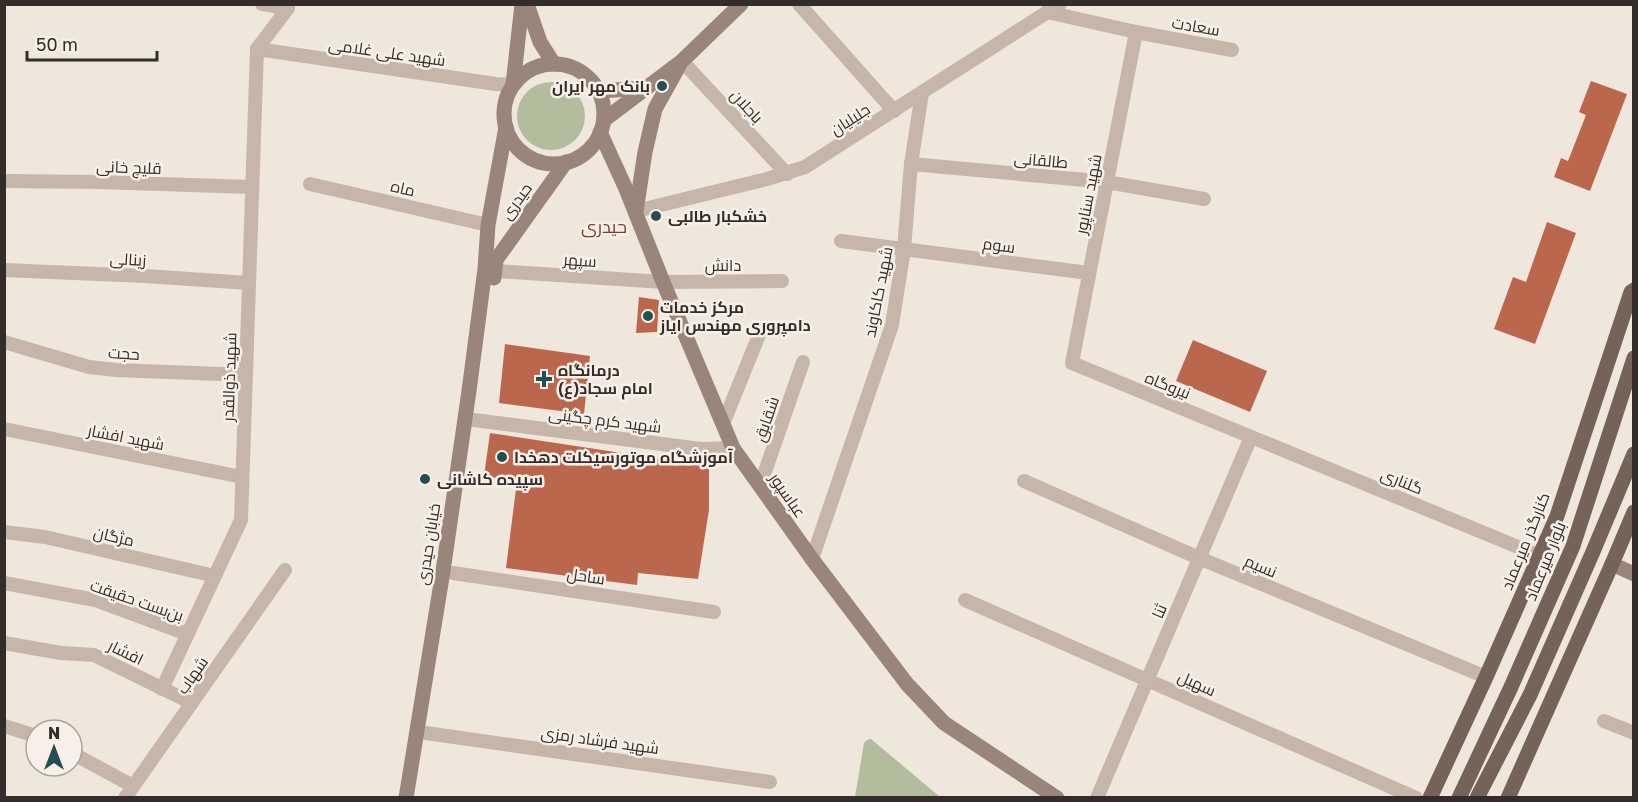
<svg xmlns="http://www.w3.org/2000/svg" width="1638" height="802" viewBox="0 0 1638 802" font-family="'Golos Text',Cairo,sans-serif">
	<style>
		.green { fill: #b3bd9d }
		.building { fill: #bb674e }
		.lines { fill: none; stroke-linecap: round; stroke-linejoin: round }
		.street { stroke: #c6b6a9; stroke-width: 14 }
		.secondary { stroke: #9a857a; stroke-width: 15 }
		.primary { stroke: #75635a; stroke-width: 15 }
		.poi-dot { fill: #214f52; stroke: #f8f0e8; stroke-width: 2 }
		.labels { text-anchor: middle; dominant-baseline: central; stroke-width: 5; stroke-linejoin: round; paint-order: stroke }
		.street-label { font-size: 16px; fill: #342c28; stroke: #f8f0e8 }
		.poi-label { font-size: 16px; font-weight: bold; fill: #342c28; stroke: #f8f0e8; text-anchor: start }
		.neighbourhood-label { font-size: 18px; fill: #7c3b28; stroke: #f8f0e8 }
	</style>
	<rect width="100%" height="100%" fill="#efe6dc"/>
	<g class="green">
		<circle cx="551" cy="116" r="34"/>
		<polygon points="871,739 940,797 855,797 864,743 867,740"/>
	</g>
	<g class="building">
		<polygon points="1591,81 1627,94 1590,191 1554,177 1561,158 1568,161 1586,115 1579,112"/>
		<polygon points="1547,222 1576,233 1535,344 1494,329 1513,277 1526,282"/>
		<polygon points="639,297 659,300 657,332 636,333"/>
		<polygon points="1193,340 1267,371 1250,412 1176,381"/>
		<polygon points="505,344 590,356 584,414 499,403"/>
		<polygon points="490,433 668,460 709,464 709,510 698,579 638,573 637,585 506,568 517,481 484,476"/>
	</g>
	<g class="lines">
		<g class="street">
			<polyline points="262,4 288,8"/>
			<polyline points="799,4 894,111"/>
			<polyline points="1047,12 1136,32 1232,50"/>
			<polyline points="1136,32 1072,363 1540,556"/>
			<polyline points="257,49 496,84 513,85"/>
			<polyline points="257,49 288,8 288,4"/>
			<polyline points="682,61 787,174"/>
			<polyline points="911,164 1107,182 1204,199"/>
			<polyline points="4,181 98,182 252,187"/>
			<polyline points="310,184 488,225"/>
			<polyline points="636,211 767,179 805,167 1060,4"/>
			<polyline points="841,241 1089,273"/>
			<polyline points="4,270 145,276 249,283"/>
			<polyline points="495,271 663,282 782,281"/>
			<polyline points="4,342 89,367 116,370 246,375"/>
			<polyline points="474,420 701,449 733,448"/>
			<polyline points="723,424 761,330"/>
			<polyline points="4,429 242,477"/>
			<polyline points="1024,481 1199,558 1486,677"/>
			<polyline points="760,486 803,362"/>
			<polyline points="4,532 45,537 215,576"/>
			<polyline points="812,559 892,325 904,249 911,164 922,93"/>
			<polyline points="453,573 714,612"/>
			<polyline points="4,583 95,600 187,634"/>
			<polyline points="965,600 1416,798"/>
			<polyline points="4,643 61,653 94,655 192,703"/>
			<polyline points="162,689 241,520 257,49"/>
			<polyline points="1604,721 1634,733"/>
			<polyline points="4,726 36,736"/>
			<polyline points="426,733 770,782"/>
			<polyline points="72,753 133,786"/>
			<polyline points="125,798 285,570"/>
			<polyline points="1097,798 1251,437"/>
		</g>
		<g class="secondary">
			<polyline points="527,4 540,42 554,64"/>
			<circle cx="554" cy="114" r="50"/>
			<polyline points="513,85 522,4"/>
			<polyline points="599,91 645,88"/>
			<polyline points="604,120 682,61 741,4"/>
			<polyline points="600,132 626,189 663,282 733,448 812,559 907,684 944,723 1057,798"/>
			<polyline points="636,211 645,152 655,109 679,66"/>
			<polyline points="494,278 496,260 566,162"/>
			<polyline points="1612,564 1634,574"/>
			<polyline points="406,798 443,571 469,391 485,269 488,225 506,127"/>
		</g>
		<g class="primary">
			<polyline points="1430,798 1486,677 1557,516 1631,292 1634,290"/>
			<polyline points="1459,798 1511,687 1573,546 1634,358"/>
			<polyline points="1477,798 1530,695 1592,554 1634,454"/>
			<polyline points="1508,798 1612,564 1634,512"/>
		</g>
	</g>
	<g class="poi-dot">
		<circle cx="662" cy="86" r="6"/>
		<circle cx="656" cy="216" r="6"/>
		<circle cx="648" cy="316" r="6"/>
		<path d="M541 370h6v6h6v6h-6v6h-6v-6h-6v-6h6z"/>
		<circle cx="502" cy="457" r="6"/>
		<circle cx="425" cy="479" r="6"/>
	</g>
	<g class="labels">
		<g class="street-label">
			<text transform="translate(1196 26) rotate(10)">سعادت</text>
			<text transform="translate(387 52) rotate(8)">شهید علی غلامی</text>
			<text transform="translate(747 106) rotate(47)">باجلان</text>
			<text transform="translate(850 119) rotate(-33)">جلیلیان</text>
			<text transform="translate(1041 160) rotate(5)">طالقانی</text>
			<text transform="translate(129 167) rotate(2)">قلیچ خانی</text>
			<text transform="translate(403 188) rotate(13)">ماه</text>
			<text transform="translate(1088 194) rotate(-79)">شهید سناپور</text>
			<text transform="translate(516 201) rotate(-54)">حیدری</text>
			<text transform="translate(999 245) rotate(8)">سوم</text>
			<text transform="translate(128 259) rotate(3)">زینالی</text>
			<text transform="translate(580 260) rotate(4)">سپهر</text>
			<text x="723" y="265">دانش</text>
			<text transform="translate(878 292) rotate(-79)">شهید کاکاوند</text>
			<text transform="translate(124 353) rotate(4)">حجت</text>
			<text transform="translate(229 377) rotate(-88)">شهید ذوالقدر</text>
			<text transform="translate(1168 385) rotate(22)">نیروگاه</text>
			<text transform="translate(766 419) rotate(-71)">شقایق</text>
			<text transform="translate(605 420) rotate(7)">شهید کرم چگینی</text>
			<text transform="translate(126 437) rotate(11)">شهید افشار</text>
			<text transform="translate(1402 481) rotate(22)">گلناری</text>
			<text transform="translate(788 495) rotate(55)">عباسپور</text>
			<text transform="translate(114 536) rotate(13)">مژگان</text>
			<text transform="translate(1525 541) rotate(-68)">کنارگذر میرعماد</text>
			<text transform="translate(428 544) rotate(-81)">خیابان حیدری</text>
			<text transform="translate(1545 561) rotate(-68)">بلوار میرعماد</text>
			<text transform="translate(1261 566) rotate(23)">نسیم</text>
			<text transform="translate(586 576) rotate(8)">ساحل</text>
			<text transform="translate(137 600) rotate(19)">بن‌بست حقیقت</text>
			<text transform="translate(1159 611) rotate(-67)">ثنا</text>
			<text transform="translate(126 652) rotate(26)">افشار</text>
			<text transform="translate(192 675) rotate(-55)">شهاب</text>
			<text transform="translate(1197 683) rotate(24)">سهیل</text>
			<text transform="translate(600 740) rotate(8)">شهید فرشاد رمزی</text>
		</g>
		<g class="poi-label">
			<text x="650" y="86" text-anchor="end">بانک مهر ایران</text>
			<text x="668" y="216">خشکبار طالبی</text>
			<text x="660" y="307">مرکز خدمات<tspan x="660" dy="18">دامپروری مهندس ایاز</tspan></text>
			<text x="558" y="370">درمانگاه<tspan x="558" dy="18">امام سجاد(ع)</tspan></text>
			<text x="514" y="457">آموزشگاه موتورسیکلت دهخدا</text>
			<text x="437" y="479">سپیده کاشانی</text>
		</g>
		<g class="neighbourhood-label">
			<text x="604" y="226">حیدری</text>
		</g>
	</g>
	<rect width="1638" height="802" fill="none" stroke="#342c28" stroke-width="12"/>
	<g transform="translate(54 748)"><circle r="28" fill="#f8f0e8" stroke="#aaa29b" stroke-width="1.5"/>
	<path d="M0-4.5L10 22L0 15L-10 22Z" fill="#214f52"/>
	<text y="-9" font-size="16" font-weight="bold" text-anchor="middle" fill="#342c28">N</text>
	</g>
	<path d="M27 51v9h130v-9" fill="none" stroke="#342c28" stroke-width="3"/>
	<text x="36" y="51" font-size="18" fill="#342c28" stroke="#f8f0e8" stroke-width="4.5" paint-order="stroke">50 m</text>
</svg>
